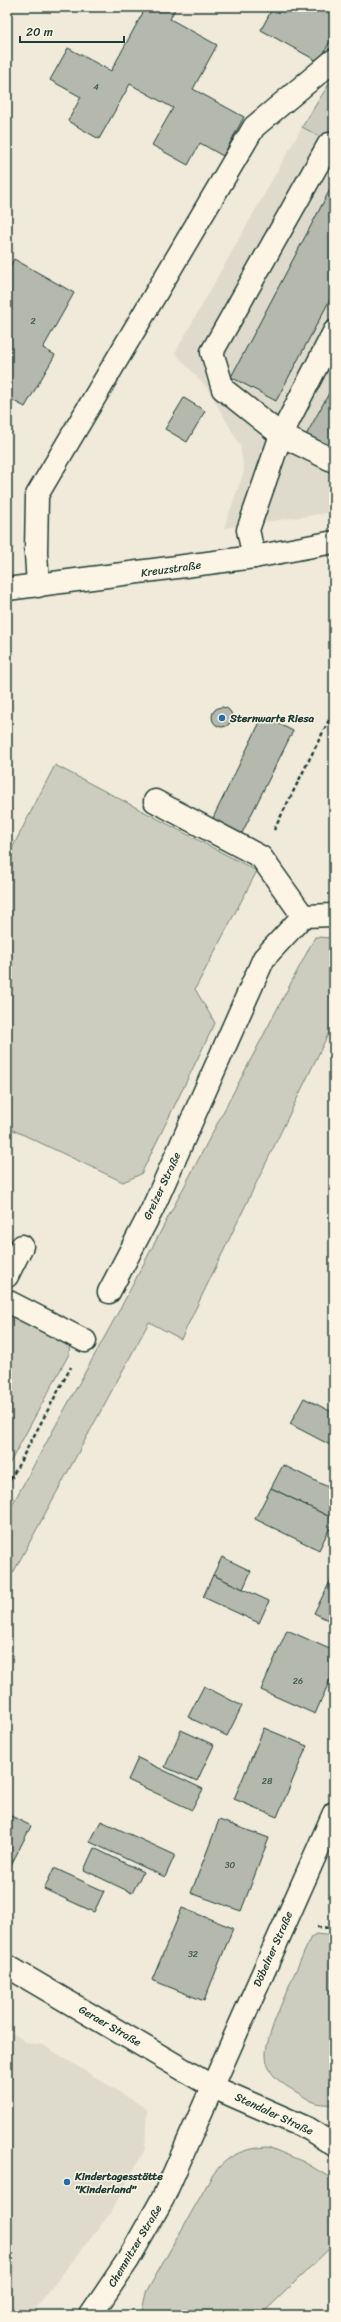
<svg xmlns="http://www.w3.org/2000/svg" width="341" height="2322" viewBox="0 0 341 2322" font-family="Sriracha,sans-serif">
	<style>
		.built { fill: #dedbcc }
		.green { fill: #cccdbf; stroke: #76857a }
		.building { fill: #b5b9ad; stroke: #1f3d34 }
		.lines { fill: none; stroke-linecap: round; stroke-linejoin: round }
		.minor-casing { stroke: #1f3d34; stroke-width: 25 }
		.path { stroke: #1f3d34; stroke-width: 2.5; stroke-dasharray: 4 3; stroke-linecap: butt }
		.minor { stroke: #fcf5e5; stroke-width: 22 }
		.poi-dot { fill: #1f6fb2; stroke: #fcf5e5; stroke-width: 1.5 }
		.labels { text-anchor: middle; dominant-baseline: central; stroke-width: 3; stroke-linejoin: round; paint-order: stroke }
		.number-label { font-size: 9px; fill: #445c52 }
		.street-label { font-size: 11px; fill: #1f3d34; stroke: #fcf5e5 }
		.poi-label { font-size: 11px; font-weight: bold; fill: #1f3d34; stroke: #fcf5e5; text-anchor: start }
	</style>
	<rect width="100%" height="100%" fill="#efeada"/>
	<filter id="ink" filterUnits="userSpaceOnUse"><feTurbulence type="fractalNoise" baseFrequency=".025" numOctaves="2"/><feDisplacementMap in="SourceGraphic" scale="8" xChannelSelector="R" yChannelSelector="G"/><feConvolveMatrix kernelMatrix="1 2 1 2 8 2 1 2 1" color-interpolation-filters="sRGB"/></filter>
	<g filter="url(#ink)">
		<g class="built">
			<polygon points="302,127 334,144 334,512 224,528 244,471 240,445 208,389 175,353"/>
			<polygon points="7,2029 27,2043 43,2045 147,2109 145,2149 109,2215 30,2315 7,2315"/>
		</g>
		<g class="green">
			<polygon points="334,76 334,144 302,127"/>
			<polygon points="55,765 257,871 195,989 215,1023 141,1174 123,1182 7,1127 7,858"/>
			<polygon points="315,937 334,938 334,1022 181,1339 149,1322 7,1584 7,1514 120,1309"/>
			<polygon points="7,1308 70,1340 69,1354 7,1468"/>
			<path d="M316 1934 334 1936V2104C314 2106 309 2099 293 2090 279 2082 267 2073 266 2056 264 2036 301 1960 311 1937Z"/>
			<path d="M268 2147 304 2162 334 2180V2244L261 2315H141L146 2293 212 2176C226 2156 243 2148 268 2147Z"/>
		</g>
		<g class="building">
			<polygon points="146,7 176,7 170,19 217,45 193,89 244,117 223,156 200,143 188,165 152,145 173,108 130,84 99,139 68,121 81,97 50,80 68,48 111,71"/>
			<polygon points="273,7 334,7 334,34 319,62 261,30"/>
			<polygon points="334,182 334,292 276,401 231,377"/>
			<polygon points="14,259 74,293 43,348 55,355 25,407 10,399 7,404 7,272"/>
			<polygon points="334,384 334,456 304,439"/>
			<polygon points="184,398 205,411 187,442 165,429"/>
			<circle cx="222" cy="717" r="10"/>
			<polygon points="263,716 293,731 241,835 212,820"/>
			<polygon points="304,1398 334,1413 334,1447 290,1424"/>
			<polygon points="283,1465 334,1490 334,1519 271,1488"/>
			<polygon points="271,1488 334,1519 319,1550 255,1519"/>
			<polygon points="222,1557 251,1571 243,1589 213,1575"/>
			<polygon points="334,1574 334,1623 314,1613"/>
			<polygon points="213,1575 269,1601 259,1623 203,1597"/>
			<polygon points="287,1630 334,1651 334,1671 315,1714 261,1690"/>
			<polygon points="204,1686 242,1706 227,1736 188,1717"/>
			<polygon points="264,1728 307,1746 277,1817 234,1799"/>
			<polygon points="181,1730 214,1745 197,1781 165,1767"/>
			<polygon points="138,1758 203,1789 192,1810 128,1780"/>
			<polygon points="7,1814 31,1826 7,1873"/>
			<polygon points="219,1820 269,1838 241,1911 191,1893"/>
			<polygon points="101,1821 175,1855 165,1877 90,1842"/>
			<polygon points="94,1848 143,1872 132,1893 84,1870"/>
			<polygon points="54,1868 104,1891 94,1912 44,1889"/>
			<polygon points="182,1908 233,1928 204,2001 152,1980"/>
		</g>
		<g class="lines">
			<g class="minor-casing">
				<g id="minor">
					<polyline points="329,144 212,352 223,389 281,435 334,461"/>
					<polyline points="254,557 248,530 281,435 334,332"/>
					<polyline points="38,586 36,553 37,495 254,127 334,60"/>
					<polyline points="7,589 254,557 334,542"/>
					<polyline points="155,801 261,857 303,916"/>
					<polyline points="7,1276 22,1246"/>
					<polyline points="109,1292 152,1210 264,958 303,916 334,915"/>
					<polyline points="7,1301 85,1341"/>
					<polyline points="7,1966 213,2087 309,2129 334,2145"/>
					<polyline points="91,2315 128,2260 163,2198 334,1813"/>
				</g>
			</g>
			<g class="path">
				<polyline points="274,830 334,710"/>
				<polyline points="7,1486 71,1367"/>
				<polyline points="317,1927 334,1928"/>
			</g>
			<use href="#minor" class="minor"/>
		</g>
	</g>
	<g class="poi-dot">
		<circle cx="222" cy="718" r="4"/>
		<circle cx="67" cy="2182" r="4"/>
	</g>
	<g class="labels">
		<g class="number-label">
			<text x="96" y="87">4</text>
			<text x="33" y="321">2</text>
			<text x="298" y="1681">26</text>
			<text x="267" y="1781">28</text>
			<text x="230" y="1865">30</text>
			<text x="193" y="1954">32</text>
		</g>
		<g class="street-label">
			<text transform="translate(171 569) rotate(-8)">Kreuzstraße</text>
			<text transform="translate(162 1186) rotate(-65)">Greizer Straße</text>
			<text transform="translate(273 1949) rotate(-66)">Döbelner Straße</text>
			<text transform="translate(110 2026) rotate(30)">Geraer Straße</text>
			<text transform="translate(274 2114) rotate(25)">Stendaler Straße</text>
			<text transform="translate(135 2246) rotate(-59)">Chemnitzer Straße</text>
		</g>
		<g class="poi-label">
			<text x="230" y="718">Sternwarte Riesa</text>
			<text x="75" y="2176">Kindertagesstätte<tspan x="75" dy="13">"Kinderland"</tspan></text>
		</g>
	</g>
	<rect width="341" height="2322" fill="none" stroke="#fcf5e5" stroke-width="24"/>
	<rect x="12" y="12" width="317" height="2298" fill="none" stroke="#1f3d34" stroke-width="1.5" filter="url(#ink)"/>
	<path d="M20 36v6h104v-6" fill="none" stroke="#1f3d34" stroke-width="2"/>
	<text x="26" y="36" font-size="12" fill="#1f3d34" stroke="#fcf5e5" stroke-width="3" paint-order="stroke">20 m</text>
</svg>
